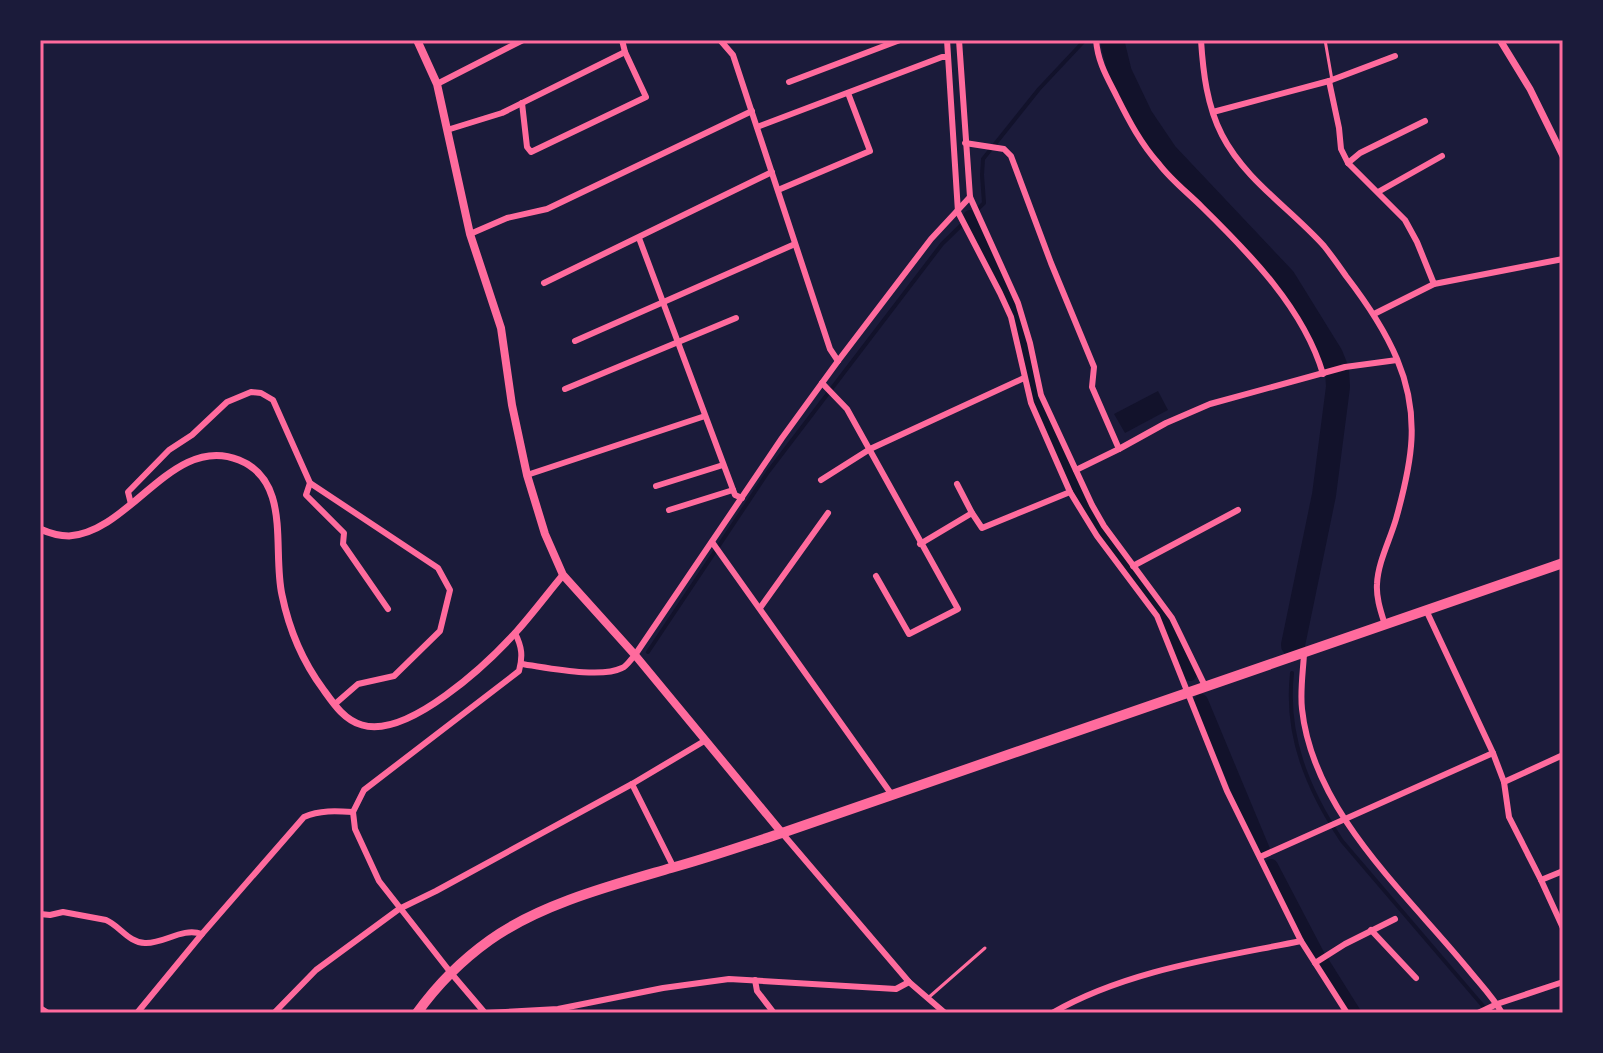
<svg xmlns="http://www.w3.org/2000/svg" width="1603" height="1053" viewBox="0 0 1603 1053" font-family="'Space Grotesk',sans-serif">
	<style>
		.water { fill: #12122b }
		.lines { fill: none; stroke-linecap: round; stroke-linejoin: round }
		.stream { stroke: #12122b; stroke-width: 4 }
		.canal { stroke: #12122b; stroke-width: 14 }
		.river { stroke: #12122b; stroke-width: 24 }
		.service { stroke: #ff6b9d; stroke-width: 3 }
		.minor { stroke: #ff6b9d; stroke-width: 6 }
		.tertiary { stroke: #ff6b9d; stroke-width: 7 }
		.secondary { stroke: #ff6b9d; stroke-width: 8 }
		.trunk { stroke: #ff6b9d; stroke-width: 10 }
		.neatline { fill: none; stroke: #ff6b9d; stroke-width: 3 }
	</style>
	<rect width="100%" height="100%" fill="#1b1b3a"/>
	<polygon class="water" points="1158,391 1168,410 1125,433 1114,414"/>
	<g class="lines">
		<g class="stream">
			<polyline points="648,652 768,472 942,244 984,203 982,175 983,159 1039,89 1085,40"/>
			<path d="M1292 673C1285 736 1308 790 1342 841L1489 1013"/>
		</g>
		<g class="canal">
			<polyline points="970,217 1011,299 1021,334 1034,393 1077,488 1100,529 1167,623 1190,674"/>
			<polyline points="1201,701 1263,850"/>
			<polyline points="1271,866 1317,954 1354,1013"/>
		</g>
		<polyline class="river" points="1112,40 1120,73 1141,117 1166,154 1284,279 1331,355 1337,370 1338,387 1324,495 1293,645"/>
		<g class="service">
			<polyline points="1325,40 1332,80"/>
			<polyline points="928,998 985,948"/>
		</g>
		<g class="minor">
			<polyline points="720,40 733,55 830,349 838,361"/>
			<polyline points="947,40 958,212 1000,293 1011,317 1031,403 1070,492 1081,510 1097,536 1157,616 1227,791 1301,941 1347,1013"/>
			<polyline points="959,40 970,197 1018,303 1030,343 1041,395 1092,505 1104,526 1172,618 1206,688"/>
			<path d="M1096 40C1098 63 1107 77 1117 97 1129 121 1141 144 1159 164 1171 180 1188 193 1202 207 1250 254 1304 309 1323 374"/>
			<path d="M1201 40C1203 72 1207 106 1222 135 1245 180 1291 209 1324 246 1332 256 1339 266 1346 276 1366 302 1384 328 1397 359 1421 416 1412 462 1396 519 1390 540 1378 562 1377 584 1376 598 1381 612 1385 625"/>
			<polyline points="1329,81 1339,128 1341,149 1348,163 1405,220 1417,242 1434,284"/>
			<polyline points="789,82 900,40"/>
			<polyline points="437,84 523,40"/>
			<polyline points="522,103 527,147 531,152 646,97 625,52 622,40"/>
			<polyline points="1213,112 1329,81 1395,56"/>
			<polyline points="757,127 942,57 948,57"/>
			<polyline points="447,130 502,113 625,52"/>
			<polyline points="965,143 1004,149 1011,156 1051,263 1094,367 1092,387 1119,449"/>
			<polyline points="1348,163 1360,153 1425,121"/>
			<polyline points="778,190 870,151 848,93"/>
			<polyline points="1378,192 1442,156"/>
			<polyline points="470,234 507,218 547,209 752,111"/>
			<polyline points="639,238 735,495 742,498"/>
			<polyline points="544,283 772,172"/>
			<polyline points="1374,314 1434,284 1563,259"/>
			<polyline points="575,341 795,244"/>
			<polyline points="822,383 847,409 958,609 909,634 876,576"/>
			<polyline points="565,389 736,318"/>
			<polyline points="1076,470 1119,449 1166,423 1210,404 1345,367 1397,360"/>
			<polyline points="527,475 705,416"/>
			<polyline points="821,480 870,449 1024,378"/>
			<polyline points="310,483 306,495 344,533 343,544 388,609"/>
			<polyline points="957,484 972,513 982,528 1070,492"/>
			<polyline points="656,486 723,465"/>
			<polyline points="131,504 128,492 169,450 192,435 227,402 251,392 261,393 273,400 310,483 438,568 450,590 440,631 394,676 358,684 335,704"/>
			<polyline points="669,510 733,490"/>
			<polyline points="712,542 892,795"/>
			<polyline points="920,544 972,513"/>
			<polyline points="1133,566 1238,510"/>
			<polyline points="760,608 828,513"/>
			<polyline points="1426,610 1493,753 1504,782 1509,817 1541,880 1563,928"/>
			<path d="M1304 654C1303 672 1300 691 1302 709 1313 812 1406 893 1468 969 1480 984 1493 997 1502 1013"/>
			<path d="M521 664C545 667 600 679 622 668 627 666 631 659 635 655L782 438 838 361 931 239 970 197"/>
			<polyline points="1504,782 1563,755"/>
			<polyline points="632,784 674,868"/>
			<polyline points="782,833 909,982 945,1013"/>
			<polyline points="1260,857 1493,753"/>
			<polyline points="1541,880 1563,871"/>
			<path d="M40 914 50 915 63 912 106 920C120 926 129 943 145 943 164 944 182 927 202 934"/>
			<polyline points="1371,930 1416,978"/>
			<polyline points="1315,963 1345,944 1395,919"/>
			<polyline points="755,980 757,991 774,1013"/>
			<polyline points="40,1008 48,1013"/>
			<path d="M137 1013 202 934 304 817C320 810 336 811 353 812"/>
			<polyline points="274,1013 316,970 399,909 436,891 632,784 706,740"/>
			<path d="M485 1013 451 973 379 881 355 829 353 812 364 790 519 671C523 656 522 647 515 633"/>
			<polyline points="486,1013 558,1009 663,988 729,979 896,989 909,982"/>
			<path d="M1052 1013C1127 970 1217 958 1301 941"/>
			<polyline points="1478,1013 1497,1004 1563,982"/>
		</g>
		<g class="tertiary">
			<polyline points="1500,40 1530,89 1563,156"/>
			<path d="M40 529C49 533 60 536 69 536 131 532 173 433 239 460 292 481 272 551 282 595 289 629 303 662 323 689 333 703 344 720 362 725 408 739 488 663 517 631 533 613 548 593 563 575"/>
		</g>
		<polyline class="secondary" points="417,40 437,84 470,234 501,328 512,405 527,475 545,534 563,575 635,655 782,833"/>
		<path class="trunk" d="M417 1013C437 985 462 960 490 940 540 904 613 885 671 868 708 858 745 845 782 833L1563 563"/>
	</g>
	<rect width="1603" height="1053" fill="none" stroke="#1b1b3a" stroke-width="84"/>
	<rect x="42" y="42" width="1519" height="969" class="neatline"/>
</svg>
